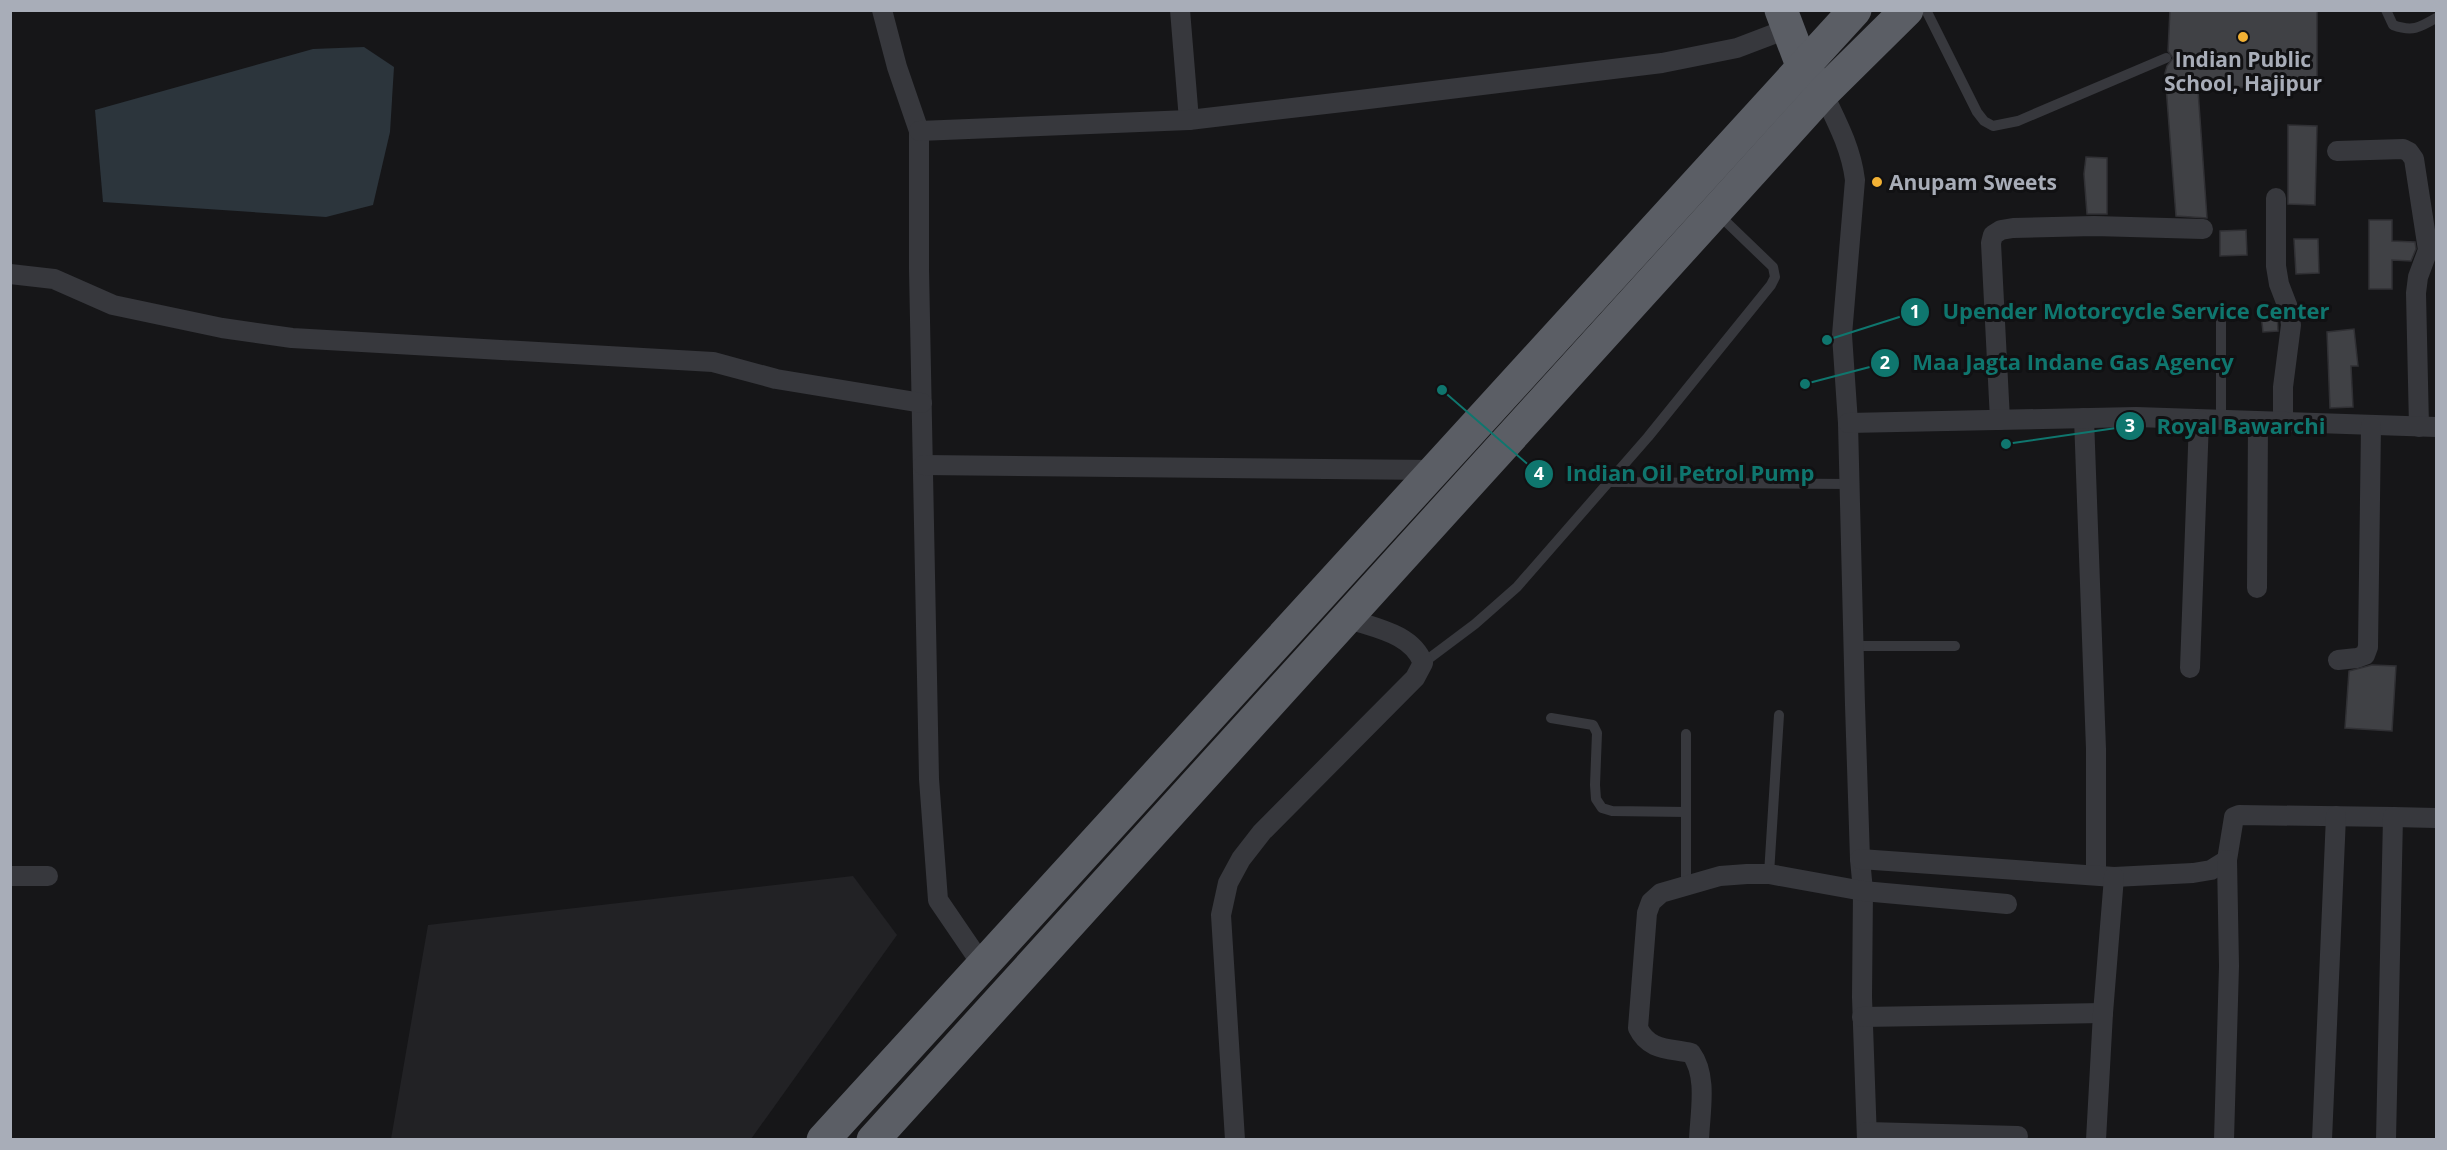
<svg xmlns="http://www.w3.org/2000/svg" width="2447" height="1150" viewBox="0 0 2447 1150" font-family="'Open Sans',sans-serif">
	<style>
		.built { fill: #222225 }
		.water { fill: #2c353c }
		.building { fill: #404145; stroke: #303034; stroke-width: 1.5 }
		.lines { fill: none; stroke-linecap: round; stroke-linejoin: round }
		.service { stroke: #37383d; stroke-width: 10 }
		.minor { stroke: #37383d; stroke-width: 20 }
		.trunk { stroke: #5b5e65; stroke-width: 33 }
		.poi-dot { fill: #f2b134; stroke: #111113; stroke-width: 2 }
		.labels { text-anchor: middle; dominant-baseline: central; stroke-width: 6; stroke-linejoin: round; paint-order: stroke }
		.poi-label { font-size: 21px; font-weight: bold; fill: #a8adb8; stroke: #111113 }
		.leader { fill: none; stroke: #0f766e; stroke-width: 2 }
		.callout-dot { fill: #0f766e; stroke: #111113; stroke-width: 2 }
		.mark-label { font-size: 18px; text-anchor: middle; font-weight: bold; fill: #fff }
		.callout-label { font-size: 22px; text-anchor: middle; font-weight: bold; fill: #0f766e; stroke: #111113; stroke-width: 6; stroke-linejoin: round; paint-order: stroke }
	</style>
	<rect width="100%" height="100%" fill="#161618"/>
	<polygon class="built" points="853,876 897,935 751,1139 391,1139 428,925"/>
	<polygon class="water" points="364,47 394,67 390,132 373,205 326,217 103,202 95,110 313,49"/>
	<g class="building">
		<polygon points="2170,10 2317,10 2317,83 2198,90 2207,218 2176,216 2165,73 2167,66 2173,58 2168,51"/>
		<polygon points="2288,125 2317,126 2315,205 2288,204"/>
		<polygon points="2086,157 2107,158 2107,214 2087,214 2084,174"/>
		<polygon points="2369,220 2392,220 2392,241 2415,242 2416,249 2411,261 2392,260 2392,289 2369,289"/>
		<polygon points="2246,230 2247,255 2220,256 2220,231"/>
		<polygon points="2294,239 2318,239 2319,273 2296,274"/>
		<polygon points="2277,313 2278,331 2263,332 2261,314"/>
		<polygon points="2354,329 2358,366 2351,366 2353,407 2330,408 2327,332"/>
		<polygon points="2372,665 2396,666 2392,731 2345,728 2349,671"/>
	</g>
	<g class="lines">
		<g class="service">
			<polyline points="1926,10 1977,112 1984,121 1993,126 2018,121 2166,58"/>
			<path d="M2386 10 2393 25C2412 32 2419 28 2436 18"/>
			<polyline points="2221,309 2221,420"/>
			<polyline points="1610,482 1849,484"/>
			<polyline points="1853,646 1955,646"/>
			<polyline points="1423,663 1475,624 1517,587 1648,437 1771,285 1775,277 1773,267 1718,214"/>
			<polyline points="1551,718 1593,725 1597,733 1595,785 1596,799 1602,808 1612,811 1686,812"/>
			<polyline points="1769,874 1779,715"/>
			<polyline points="1686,885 1686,734"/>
		</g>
		<g class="minor">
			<polyline points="882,10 897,67 919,131 919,269 929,779 938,900 983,966"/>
			<polyline points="1180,10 1189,120"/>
			<path d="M1823 93C1837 122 1851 148 1855 180L1842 335 1848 423 1855 705 1860 859 1863 891 1862 997 1867 1140"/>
			<polyline points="919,131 1189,120 1360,100 1662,63 1737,48 1787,29"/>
			<polyline points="2337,151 2403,149 2409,152 2414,159 2428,250 2418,277 2416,293 2419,427"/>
			<polyline points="2276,198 2276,266 2279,284 2289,310 2291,325 2283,387 2283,422"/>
			<polyline points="10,274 54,279 113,305 222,328 292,338 713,362 776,379 922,403"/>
			<polyline points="2084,418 2096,749 2096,875"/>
			<polyline points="2000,420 1991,243 1993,235 2001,230 2013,228 2094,226 2203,229"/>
			<polyline points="1848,423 2136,417 2436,427"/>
			<polyline points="923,465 1436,470"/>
			<polyline points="2257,588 2258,422"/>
			<polyline points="2338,660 2357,658 2365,655 2368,647 2371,426"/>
			<polyline points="2190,668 2199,420"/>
			<polyline points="1860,859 2114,877 2193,873 2211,870 2227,860 2234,817 2239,815 2393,817"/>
			<polyline points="10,876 48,876"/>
			<polyline points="1862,1017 2103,1013"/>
			<polyline points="1867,1132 2018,1136"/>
			<path d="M1235 1140 1221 915 1228 883 1241 859 1262 832 1415 678 1423 663C1412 633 1374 628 1346 618"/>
			<path d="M1699 1140C1700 1112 1708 1076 1691 1053 1669 1048 1649 1051 1638 1028L1647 913 1651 902 1661 893 1720 876 1747 874H1769L1863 891 2007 904"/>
			<polyline points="2096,1140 2103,1013 2114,877"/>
			<polyline points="2224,1140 2229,966 2227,860"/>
			<polyline points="2322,1140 2336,816"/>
			<polyline points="2386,1140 2393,817 2436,818"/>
		</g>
		<g class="trunk">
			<polyline points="1781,10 1803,68 1816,84"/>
			<polyline points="823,1140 1855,10"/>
			<polyline points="873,1140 1823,93 1907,10"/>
		</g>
	</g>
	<g class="poi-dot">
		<circle cx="2243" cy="37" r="6"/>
		<circle cx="1877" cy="182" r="6"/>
	</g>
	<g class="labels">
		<g class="poi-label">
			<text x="2243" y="59">Indian Public<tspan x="2243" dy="24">School, Hajipur</tspan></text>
			<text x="1889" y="182" text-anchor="start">Anupam Sweets</text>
		</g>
	</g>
	<path class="leader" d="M1827 340L1915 312M1805 384L1885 363M2006 444L2130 426M1442 390L1539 474"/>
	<g class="callout-dot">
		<circle cx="1827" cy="340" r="6"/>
		<circle cx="1805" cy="384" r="6"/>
		<circle cx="2006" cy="444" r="6"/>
		<circle cx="1442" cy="390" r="6"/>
		<circle cx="1915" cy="312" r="15"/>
		<circle cx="1885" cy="363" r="15"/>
		<circle cx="2130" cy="426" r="15"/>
		<circle cx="1539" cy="474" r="15"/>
	</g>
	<g class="mark-label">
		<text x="1915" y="318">1</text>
		<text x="1885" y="369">2</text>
		<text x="2130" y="432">3</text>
		<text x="1539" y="480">4</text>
	</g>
	<g class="callout-label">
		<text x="2136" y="319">Upender Motorcycle Service Center</text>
		<text x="2073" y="370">Maa Jagta Indane Gas Agency</text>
		<text x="2241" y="434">Royal Bawarchi</text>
		<text x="1690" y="481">Indian Oil Petrol Pump</text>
	</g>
	<rect width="2447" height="1150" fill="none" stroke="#a8adb8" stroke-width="24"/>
</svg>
